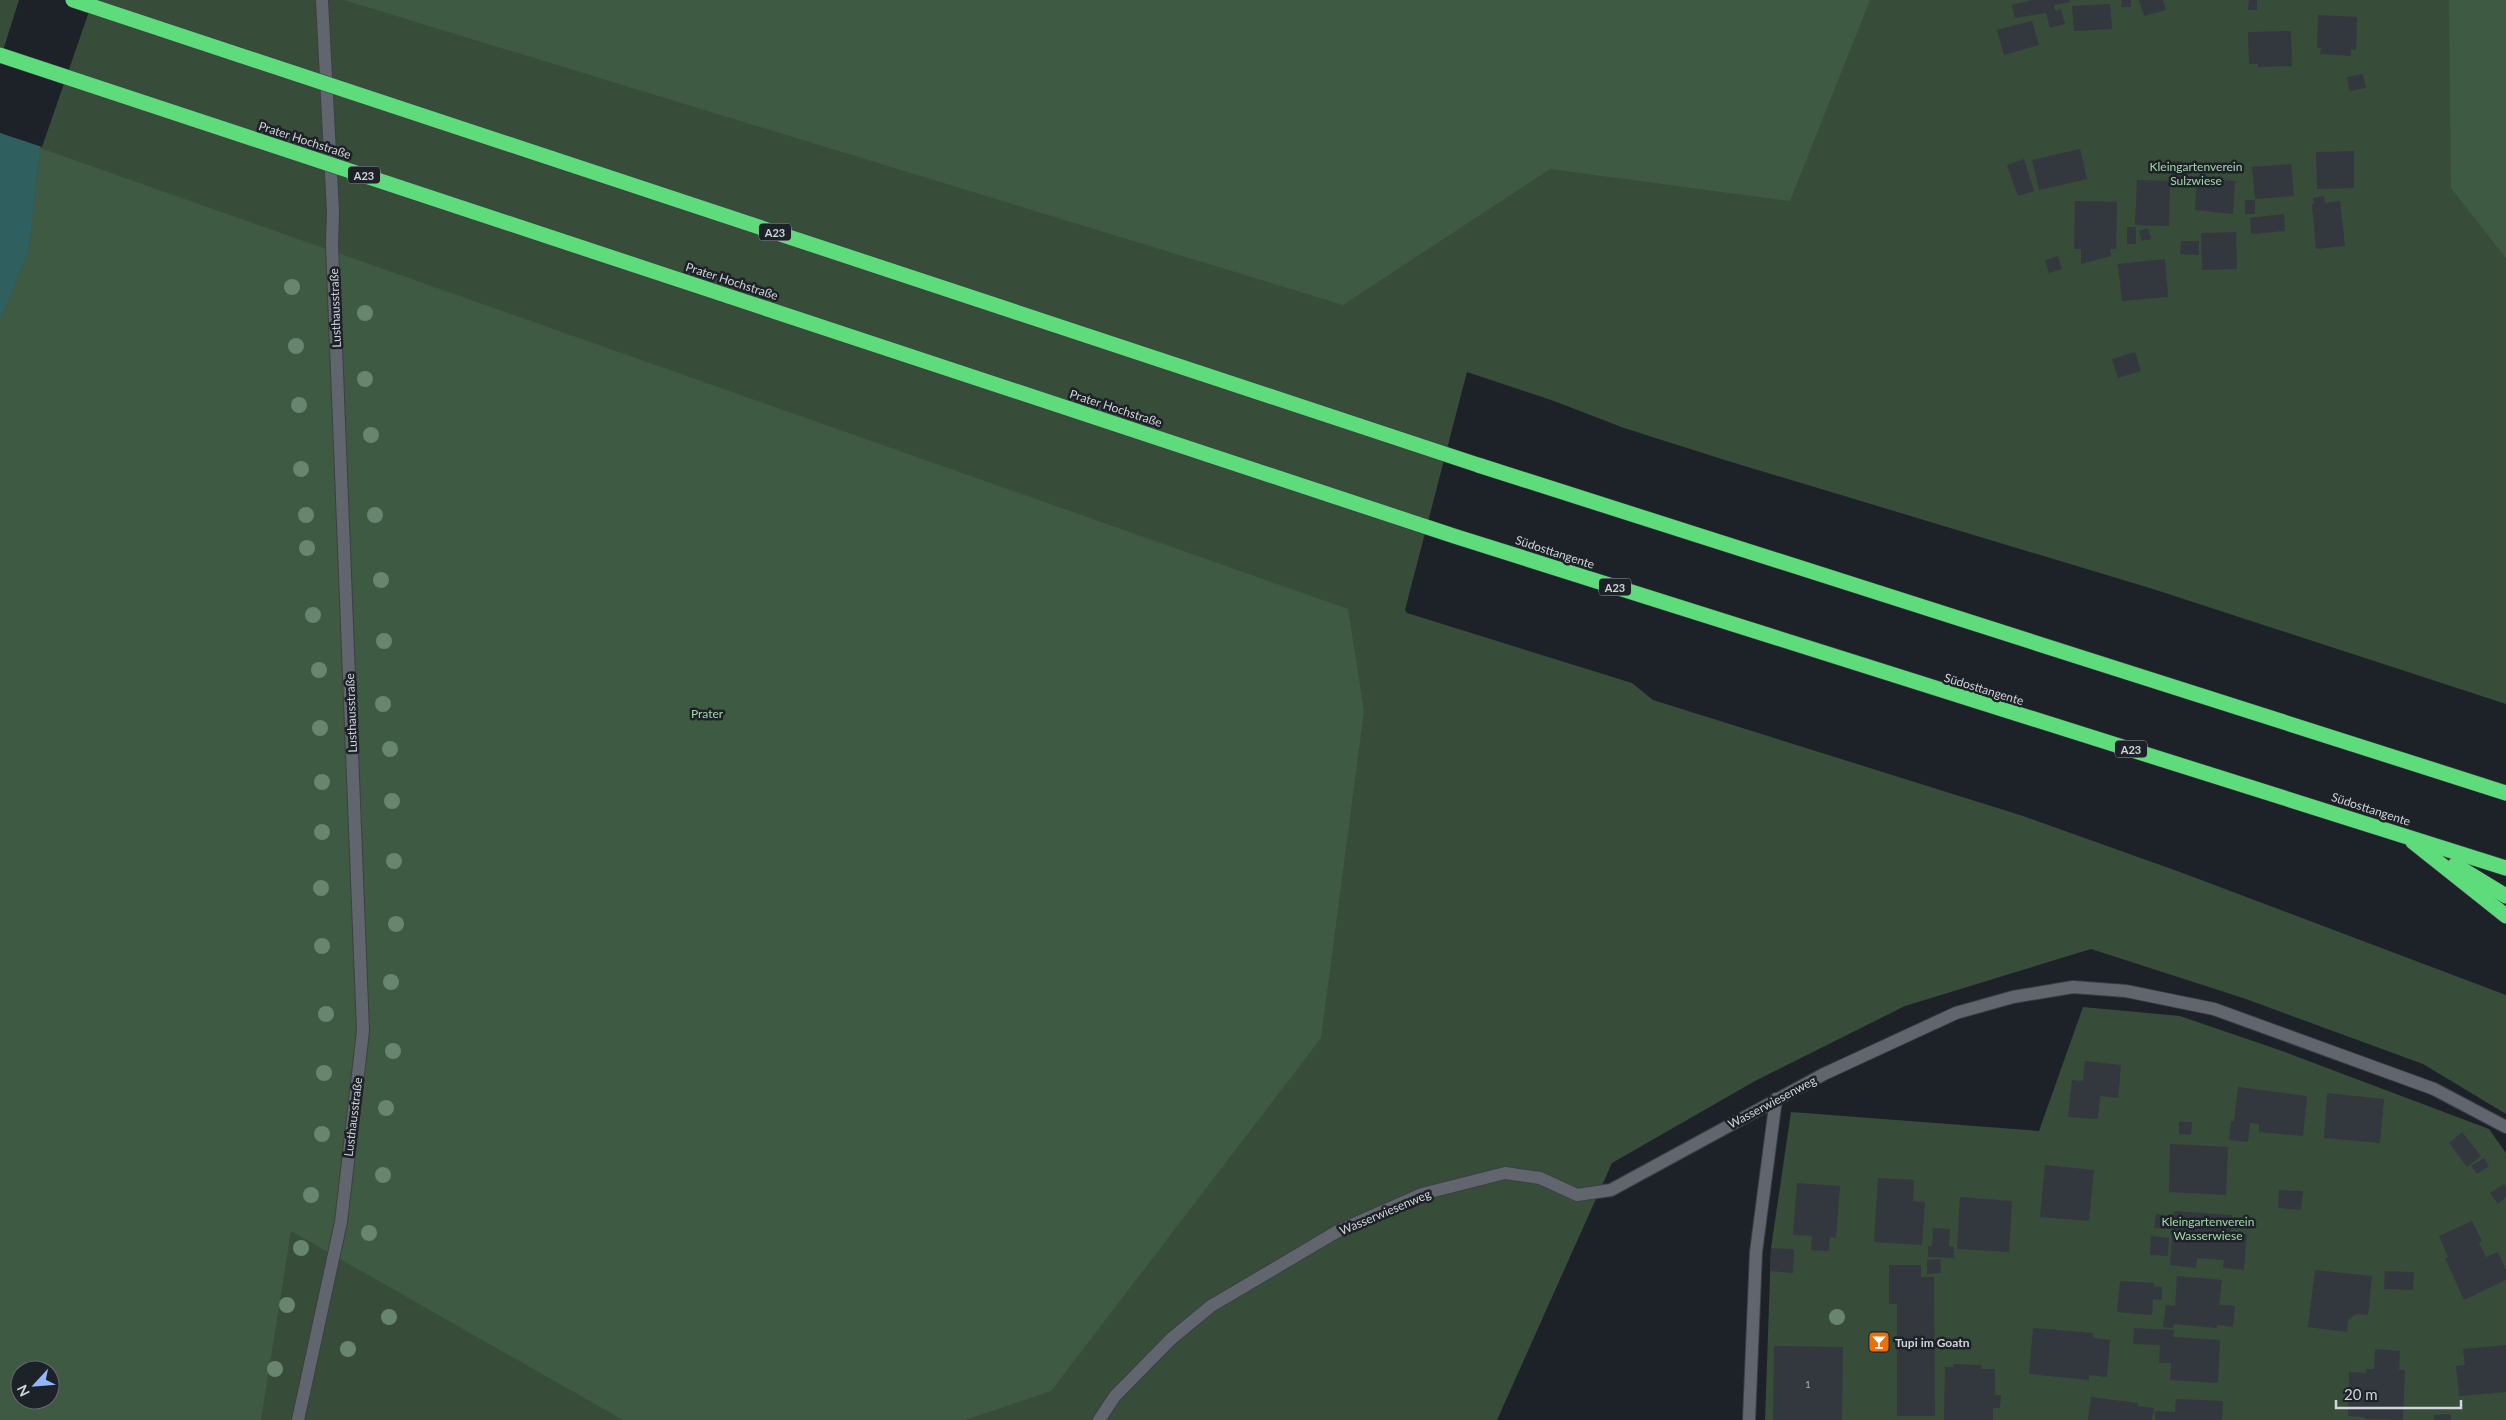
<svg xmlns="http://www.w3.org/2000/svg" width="2506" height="1420" viewBox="0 0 2506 1420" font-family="Lato,sans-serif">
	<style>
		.green { fill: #384c3a; fill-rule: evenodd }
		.forest { fill: #3f5a42; fill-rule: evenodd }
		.water { fill: #305f5f }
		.pier { fill: #1d2228 }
		.building { fill: #33383f }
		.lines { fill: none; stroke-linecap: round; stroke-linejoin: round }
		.minor-casing { stroke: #3c3f45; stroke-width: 14 }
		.highway-casing { stroke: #3c3f45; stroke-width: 16 }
		.minor { stroke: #61666e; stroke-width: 12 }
		.highway { stroke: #5edb7b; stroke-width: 15 }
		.highway-bridge-casing { stroke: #3c3f45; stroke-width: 16; stroke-linecap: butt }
		.highway-bridge { stroke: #5edb7b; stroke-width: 15 }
		.tree { fill: #68856f }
		.labels { text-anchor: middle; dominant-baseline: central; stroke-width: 5; stroke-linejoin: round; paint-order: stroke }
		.number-label { font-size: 10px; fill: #aaadb2 }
		.shield { fill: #1d2228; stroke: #9b9fa4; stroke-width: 1 }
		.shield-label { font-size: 11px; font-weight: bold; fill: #d1d4d9 }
		.street-label { font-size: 12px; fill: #d1d4d9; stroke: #1d2228 }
		.park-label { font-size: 12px; fill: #a5d6a9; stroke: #1d2228 }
		.poi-label { font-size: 12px; font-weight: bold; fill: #d1d4d9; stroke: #1d2228; text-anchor: start }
	</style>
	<rect width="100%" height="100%" fill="#1d2228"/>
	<g class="green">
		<path d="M0 0H2506V704L2153 589 1728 461 1624 428 1554 401 1467 372 1405 610 1407 613 1632 683 1653 700 2023 816 2180 872 2506 995V1114L2423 1064 2243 998 2091 949 1905 1006 1755 1081 1612 1163 1497 1420H0ZM20 1370H50V1400H20Z"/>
		<polygon points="2083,1007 2180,1016 2285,1052 2489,1129 2506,1153 2506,1420 1765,1420 1771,1248 1791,1112 2039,1131"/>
	</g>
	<g class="forest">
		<polygon points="344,0 1870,0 1790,201 1550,169 1343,305"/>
		<polygon points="2449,0 2506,0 2506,258 2451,188"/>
		<path d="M40 148 1348 609 1364 711 1321 1038 1051 1391 965 1420H623L291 1231 261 1420H0V321L29 249ZM20 1370H50V1400H20Z"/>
	</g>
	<polygon class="water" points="91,0 40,148 29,249 0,321 0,69"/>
	<polygon class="pier" points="19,0 93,0 42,147 0,133 0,60"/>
	<g class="building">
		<polygon points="2032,0 2070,0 2070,2 2054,5 2055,11 2061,9 2065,24 2050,28 2046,13 2015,18 2012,5"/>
		<polygon points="2122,0 2131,0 2131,7 2121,7"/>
		<polygon points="2139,0 2163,0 2166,10 2144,16"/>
		<polygon points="2249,0 2257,0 2257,10 2248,10"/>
		<polygon points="2110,4 2112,29 2074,31 2072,6"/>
		<polygon points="2318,15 2357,17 2356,50 2351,49 2351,56 2320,54 2321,48 2317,48"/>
		<polygon points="2032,21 2039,45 2004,55 1997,30"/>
		<polygon points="2291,31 2292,66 2258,67 2258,64 2249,64 2248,32"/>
		<polygon points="2363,74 2366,88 2350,91 2347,77"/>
		<polygon points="2080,149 2087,179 2039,190 2032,160"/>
		<polygon points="2354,151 2354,188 2317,189 2316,152"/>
		<polygon points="2024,159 2034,191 2018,196 2007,165"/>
		<polygon points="2173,161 2182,161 2181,175 2172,175"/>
		<polygon points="2291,164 2294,196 2255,199 2252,167"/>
		<polygon points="2197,178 2235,181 2233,214 2195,210"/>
		<polygon points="2137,180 2170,181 2169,226 2135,225"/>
		<polygon points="2324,196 2325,203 2340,201 2345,246 2316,249 2312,204 2314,204 2313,198"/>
		<rect x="2245" y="200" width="10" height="14"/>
		<polygon points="2075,201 2117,202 2116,249 2110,249 2111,256 2081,264 2081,249 2074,249"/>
		<polygon points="2284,214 2285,231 2251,234 2250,218"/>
		<rect x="2127" y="227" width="9" height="17"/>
		<polygon points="2148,228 2151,239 2142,241 2139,231"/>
		<polygon points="2236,232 2237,269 2202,270 2201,233"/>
		<polygon points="2181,241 2199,241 2199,255 2180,254"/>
		<polygon points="2058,256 2062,269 2049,273 2045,260"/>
		<polygon points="2165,259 2168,297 2122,301 2118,264"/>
		<polygon points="2135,352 2141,371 2118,378 2112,359"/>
		<polygon points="2085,1061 2121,1065 2118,1098 2100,1096 2098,1119 2068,1117 2072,1080 2083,1081"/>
		<polygon points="2238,1087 2307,1096 2303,1136 2259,1132 2259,1124 2250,1123 2248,1142 2229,1140 2231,1121 2234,1121"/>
		<polygon points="2327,1093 2384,1099 2380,1143 2324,1138"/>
		<polygon points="2179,1122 2192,1122 2191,1135 2179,1134"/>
		<polygon points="2462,1132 2481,1156 2467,1167 2449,1143"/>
		<polygon points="2170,1144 2228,1147 2226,1195 2169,1192"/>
		<polygon points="2484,1158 2489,1166 2477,1174 2471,1166"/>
		<polygon points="2045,1165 2094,1170 2089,1221 2040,1217"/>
		<polygon points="1878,1178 1914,1180 1913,1201 1925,1202 1922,1245 1874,1242"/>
		<polygon points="1797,1183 1840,1186 1836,1238 1830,1237 1829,1251 1811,1250 1812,1236 1793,1235"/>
		<polygon points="2504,1184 2506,1188 2506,1197 2498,1204 2490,1193"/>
		<polygon points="2279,1190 2303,1191 2301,1210 2278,1208"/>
		<polygon points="1960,1197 2012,1201 2009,1252 1957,1249"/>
		<polygon points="2174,1211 2232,1215 2231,1233 2247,1234 2244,1270 2223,1268 2224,1260 2197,1258 2196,1268 2170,1265"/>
		<polygon points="2156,1214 2169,1216 2168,1229 2154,1228"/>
		<polygon points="2472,1221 2482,1241 2479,1243 2486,1257 2498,1252 2506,1270 2506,1280 2464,1300 2445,1258 2448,1257 2439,1236"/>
		<polygon points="1933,1228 1950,1229 1949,1246 1954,1247 1954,1258 1928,1257 1928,1246 1932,1246"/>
		<polygon points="2151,1236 2169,1238 2168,1256 2150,1255"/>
		<polygon points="1771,1248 1794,1249 1793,1273 1770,1271"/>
		<polygon points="1940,1259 1941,1273 1927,1274 1927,1260"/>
		<polygon points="1889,1265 1921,1265 1921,1277 1934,1277 1935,1416 1897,1416 1897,1304 1889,1304"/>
		<polygon points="2315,1270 2372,1276 2368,1315 2356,1314 2348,1320 2347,1332 2308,1327"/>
		<polygon points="2385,1271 2414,1272 2413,1290 2384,1289"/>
		<polygon points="2177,1276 2222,1280 2219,1305 2235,1306 2233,1327 2217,1325 2217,1328 2174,1324 2173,1328 2163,1327 2166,1305 2175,1306"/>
		<polygon points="2120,1281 2154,1283 2154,1286 2162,1287 2162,1300 2153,1299 2152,1315 2117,1312"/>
		<polygon points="2033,1328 2093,1333 2093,1338 2110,1340 2107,1377 2089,1375 2089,1380 2029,1374"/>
		<polygon points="2134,1328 2174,1330 2173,1337 2220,1340 2218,1383 2170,1380 2171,1363 2159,1363 2160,1345 2133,1344"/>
		<polygon points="2506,1345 2506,1392 2459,1396 2456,1366 2465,1365 2463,1349"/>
		<polygon points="1774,1346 1843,1347 1842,1420 1773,1420"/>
		<polygon points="2375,1349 2400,1351 2399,1370 2405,1370 2403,1420 2365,1419 2364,1417 2348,1416 2349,1372 2366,1373 2366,1369 2374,1369"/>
		<polygon points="1953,1364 1982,1365 1981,1369 1995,1369 1995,1395 2001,1395 2000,1408 1993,1408 1993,1420 1944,1420 1945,1367 1954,1367"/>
		<polygon points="2091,1397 2138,1403 2138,1406 2154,1408 2152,1420 2088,1420"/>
		<polygon points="2176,1399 2223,1401 2222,1420 2155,1420 2155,1411 2175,1412"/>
		<polygon points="2451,1414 2451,1420 2434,1420 2434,1415"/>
	</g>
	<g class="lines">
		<g class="minor-casing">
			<g id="minor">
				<polyline points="298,1420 341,1222 363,1031 332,245 333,212 322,0"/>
				<polyline points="1099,1420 1115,1396 1171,1339 1211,1306 1338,1231 1422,1194 1505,1173 1540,1178 1577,1195 1611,1190 1824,1074 1956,1013 2013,997 2073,987 2126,991 2214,1009 2434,1089 2506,1127"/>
				<polyline points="1749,1420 1756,1252 1776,1099"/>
			</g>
		</g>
		<g class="highway-casing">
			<g id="highway">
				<polyline points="728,296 1454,536 2506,868"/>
				<polyline points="1478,465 2506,793"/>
				<polyline points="2413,842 2506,916"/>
				<polyline points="2455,865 2506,896"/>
			</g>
		</g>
		<use href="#minor" class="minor"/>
		<use href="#highway" class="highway"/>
		<g class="highway-bridge-casing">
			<g id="highway-bridge">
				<polyline points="73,0 1478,465"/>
				<polyline points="0,55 728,296"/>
			</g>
		</g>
		<use href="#highway-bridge" class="highway-bridge"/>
	</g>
	<g class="tree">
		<circle cx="292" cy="287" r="8"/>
		<circle cx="365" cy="313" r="8"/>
		<circle cx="296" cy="346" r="8"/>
		<circle cx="365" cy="379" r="8"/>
		<circle cx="299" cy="405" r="8"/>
		<circle cx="371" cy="435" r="8"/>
		<circle cx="301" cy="469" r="8"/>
		<circle cx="306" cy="515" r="8"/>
		<circle cx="375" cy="515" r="8"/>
		<circle cx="307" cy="548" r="8"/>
		<circle cx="381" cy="580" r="8"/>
		<circle cx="313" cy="615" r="8"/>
		<circle cx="384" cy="641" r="8"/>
		<circle cx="319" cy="670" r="8"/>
		<circle cx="383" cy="704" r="8"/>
		<circle cx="320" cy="728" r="8"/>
		<circle cx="390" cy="749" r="8"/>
		<circle cx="322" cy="782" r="8"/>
		<circle cx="392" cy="801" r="8"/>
		<circle cx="322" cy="832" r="8"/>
		<circle cx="394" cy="861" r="8"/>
		<circle cx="321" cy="888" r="8"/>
		<circle cx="396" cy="924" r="8"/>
		<circle cx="322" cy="946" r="8"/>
		<circle cx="391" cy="982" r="8"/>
		<circle cx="326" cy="1014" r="8"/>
		<circle cx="393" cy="1051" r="8"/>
		<circle cx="324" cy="1073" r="8"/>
		<circle cx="386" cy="1108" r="8"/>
		<circle cx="322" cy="1134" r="8"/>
		<circle cx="383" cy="1175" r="8"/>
		<circle cx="311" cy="1195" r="8"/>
		<circle cx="369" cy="1233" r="8"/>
		<circle cx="301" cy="1248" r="8"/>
		<circle cx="287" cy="1305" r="8"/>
		<circle cx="389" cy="1317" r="8"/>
		<circle cx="1837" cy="1317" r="8"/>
		<circle cx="348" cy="1349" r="8"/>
		<circle cx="275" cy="1369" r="8"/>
	</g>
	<defs>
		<g id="bar-square" transform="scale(1.125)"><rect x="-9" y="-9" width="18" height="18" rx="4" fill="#e8710a" stroke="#1d2228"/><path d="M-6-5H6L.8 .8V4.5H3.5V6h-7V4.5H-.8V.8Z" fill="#fff"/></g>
	</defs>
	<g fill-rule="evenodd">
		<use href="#bar-square" x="1879" y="1342"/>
	</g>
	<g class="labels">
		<g class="number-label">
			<text x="1808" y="1384">1</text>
		</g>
		<g class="shield">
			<rect x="348" y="166.5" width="32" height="17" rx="4"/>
			<rect x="759" y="223.5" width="32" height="17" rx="4"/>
			<rect x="1599" y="578.5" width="32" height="17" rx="4"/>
			<rect x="2115" y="740.5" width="32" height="17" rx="4"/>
		</g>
		<g class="shield-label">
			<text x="364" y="175">A23</text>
			<text x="775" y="232">A23</text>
			<text x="1615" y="587">A23</text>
			<text x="2131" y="749">A23</text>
		</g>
		<g class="street-label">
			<text transform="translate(305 140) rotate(18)">Prater Hochstraße</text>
			<text transform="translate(732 281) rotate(18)">Prater Hochstraße</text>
			<text transform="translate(335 308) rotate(-92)">Lusthausstraße</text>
			<text transform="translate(1116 408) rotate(18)">Prater Hochstraße</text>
			<text transform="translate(1555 552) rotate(18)">Südosttangente</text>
			<text transform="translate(1984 689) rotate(17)">Südosttangente</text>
			<text transform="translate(351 713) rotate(-92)">Lusthausstraße</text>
			<text transform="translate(2371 809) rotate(18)">Südosttangente</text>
			<text transform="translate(1772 1102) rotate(-28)">Wasserwiesenweg</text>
			<text transform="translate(353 1117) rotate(-83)">Lusthausstraße</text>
			<text transform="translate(1385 1212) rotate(-23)">Wasserwiesenweg</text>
		</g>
		<g class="park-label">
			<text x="2196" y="166">Kleingartenverein<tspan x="2196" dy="14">Sulzwiese</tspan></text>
			<text x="707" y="713">Prater</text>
			<text x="2208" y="1221">Kleingartenverein<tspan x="2208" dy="14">Wasserwiese</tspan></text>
		</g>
		<g class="poi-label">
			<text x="1895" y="1342">Tupi im Goatn</text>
		</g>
	</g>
	<g transform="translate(35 1385) rotate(244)"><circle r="24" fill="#1d2228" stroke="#65696f"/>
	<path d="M0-4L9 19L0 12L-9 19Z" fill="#91b8fd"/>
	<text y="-8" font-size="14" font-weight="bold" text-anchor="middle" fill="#d1d4d9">N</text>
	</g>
	<path d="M2336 1400v8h125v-8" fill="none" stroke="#d1d4d9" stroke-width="2.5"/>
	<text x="2344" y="1400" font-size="15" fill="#d1d4d9" stroke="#1d2228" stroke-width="4" paint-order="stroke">20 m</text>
</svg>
